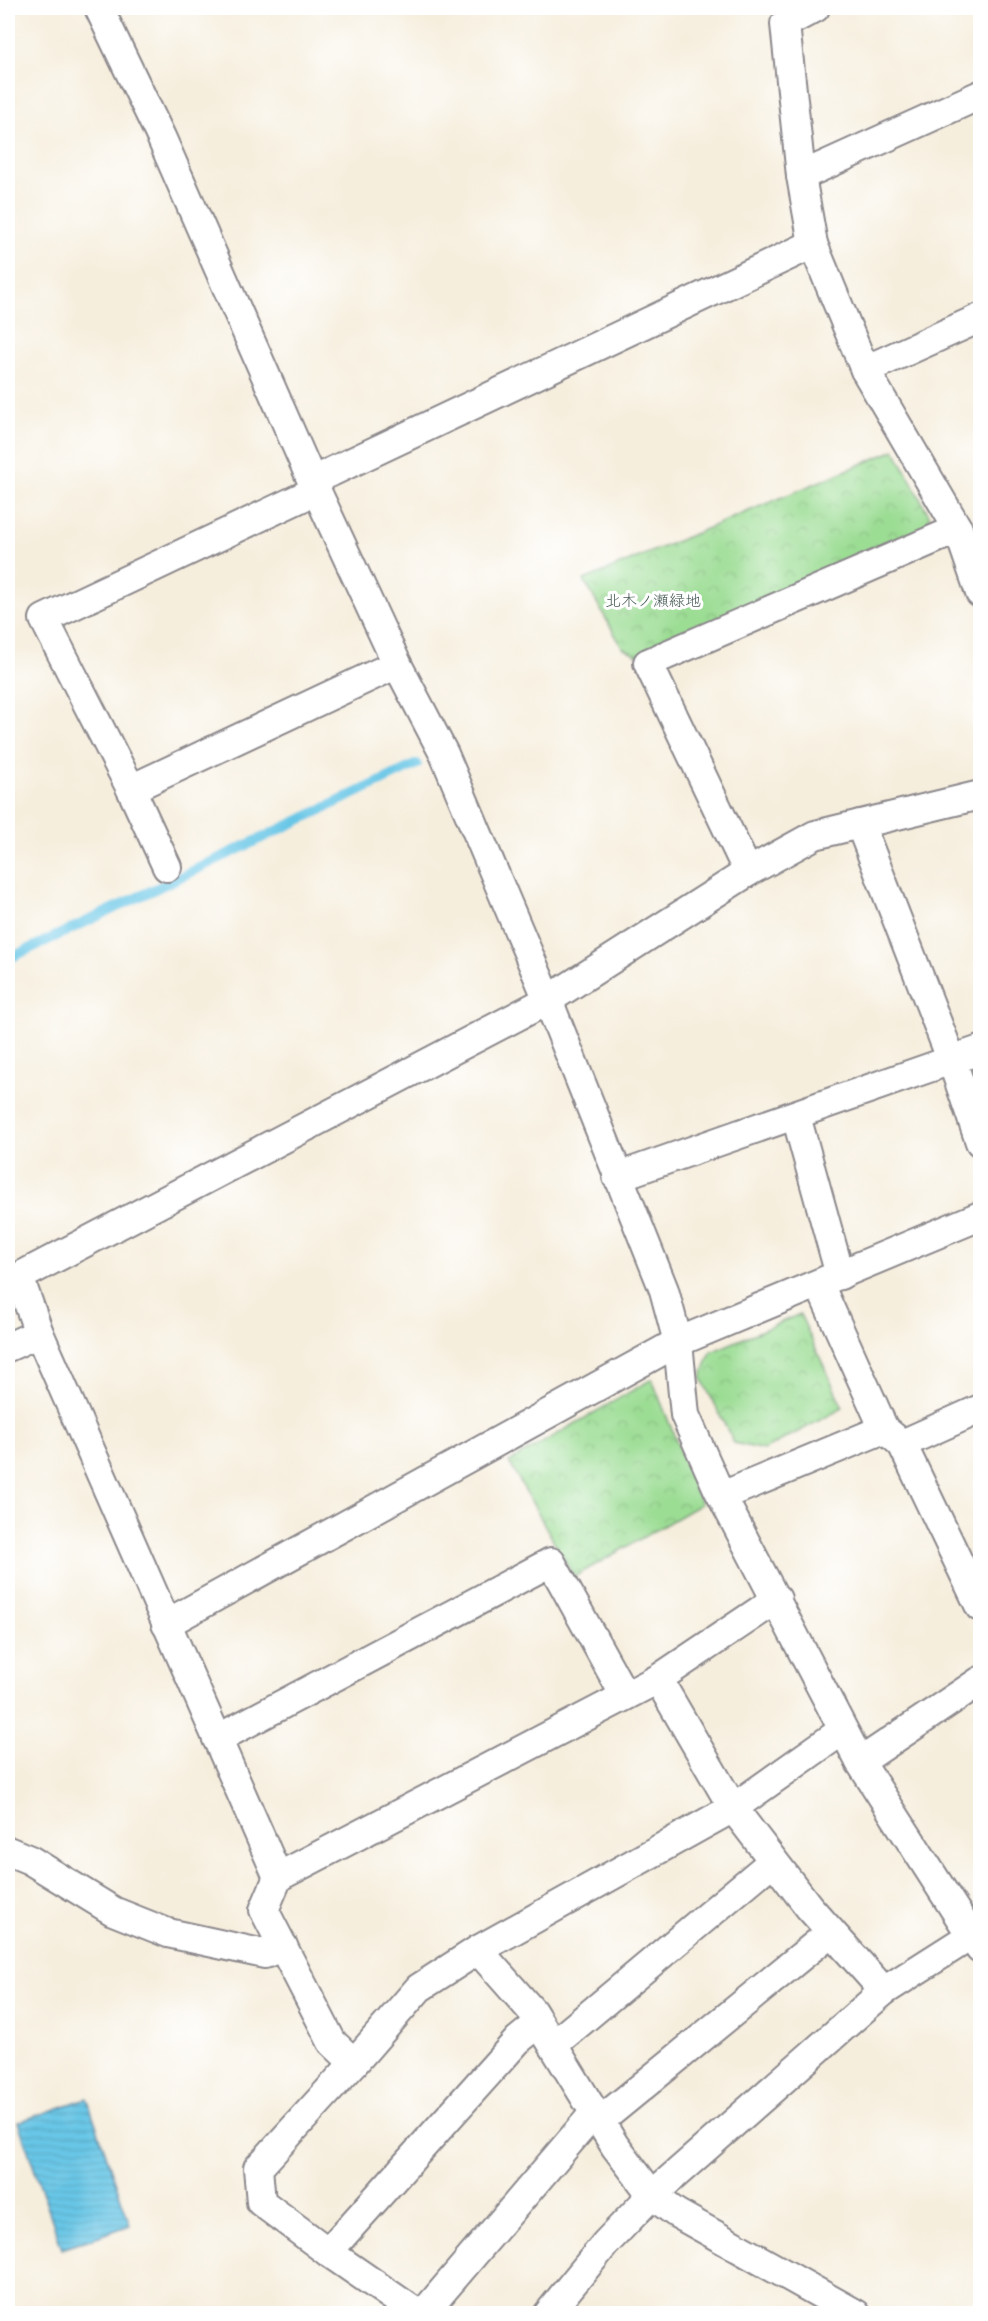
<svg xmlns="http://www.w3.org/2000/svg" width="988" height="2321" viewBox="0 0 988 2321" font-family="'Shantell Sans','Klee One',sans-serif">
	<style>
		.park { fill: url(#park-crowns); stroke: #5f8068; stroke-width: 1.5 }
		.water { fill: url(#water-rules); stroke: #457490; stroke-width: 1.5 }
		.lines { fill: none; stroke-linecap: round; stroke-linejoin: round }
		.stream { stroke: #68c6e6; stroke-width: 10 }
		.minor-casing { stroke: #8c888c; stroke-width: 32 }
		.minor { stroke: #fff; stroke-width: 28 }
		.labels { text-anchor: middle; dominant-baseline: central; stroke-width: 6; stroke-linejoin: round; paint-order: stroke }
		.park-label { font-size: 16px; fill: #475a56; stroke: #fff }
	</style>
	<defs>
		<pattern id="park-crowns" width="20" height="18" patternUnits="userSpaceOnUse" patternTransform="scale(1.5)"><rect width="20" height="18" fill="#9cdd94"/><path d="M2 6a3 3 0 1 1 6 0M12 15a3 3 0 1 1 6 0" fill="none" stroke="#86bd80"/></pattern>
		<pattern id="water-rules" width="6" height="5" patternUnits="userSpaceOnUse" patternTransform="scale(1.5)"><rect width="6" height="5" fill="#68c6e6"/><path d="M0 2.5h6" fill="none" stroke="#5aaac6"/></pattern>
	</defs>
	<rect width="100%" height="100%" fill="#fff"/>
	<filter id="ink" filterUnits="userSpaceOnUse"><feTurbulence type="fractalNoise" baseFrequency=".0167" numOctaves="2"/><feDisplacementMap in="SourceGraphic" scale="12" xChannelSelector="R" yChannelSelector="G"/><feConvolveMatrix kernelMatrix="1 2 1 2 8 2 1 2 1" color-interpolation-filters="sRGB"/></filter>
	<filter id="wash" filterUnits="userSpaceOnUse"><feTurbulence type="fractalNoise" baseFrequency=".008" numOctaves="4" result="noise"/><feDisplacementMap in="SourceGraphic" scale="24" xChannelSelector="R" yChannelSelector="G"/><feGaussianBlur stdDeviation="1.35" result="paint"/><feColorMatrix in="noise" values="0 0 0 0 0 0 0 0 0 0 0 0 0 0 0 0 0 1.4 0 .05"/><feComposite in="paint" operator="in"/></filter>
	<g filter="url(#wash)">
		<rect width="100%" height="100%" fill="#f6eedd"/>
		<g class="park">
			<polygon points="895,450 930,517 921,535 639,656 622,647 584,580"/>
			<polygon points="800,1314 843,1408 764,1450 734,1443 701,1377 711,1352"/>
			<polygon points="652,1379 701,1504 574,1577 509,1462"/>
		</g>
		<polygon class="water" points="87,2098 130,2225 62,2249 18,2122"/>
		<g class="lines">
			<polyline class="stream" points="8,959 417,764"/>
		</g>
	</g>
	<g filter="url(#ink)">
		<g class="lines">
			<g class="minor-casing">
				<g id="minor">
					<polyline points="99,8 161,137 312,481 397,664 444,754 548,1000 664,1290 678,1342 685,1415 718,1489 860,1762 980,1949"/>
					<polyline points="815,8 785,24 801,176 813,244 865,370 958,529 980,593"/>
					<polyline points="801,176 980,95"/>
					<polyline points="865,370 980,318"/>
					<polyline points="312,481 813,244"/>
					<polyline points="131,789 397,664"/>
					<polyline points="860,824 952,1061 980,1142"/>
					<polyline points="167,867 131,789 44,619 317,490"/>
					<polyline points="748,872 648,663 958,529"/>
					<polyline points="796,1116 840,1275"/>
					<polyline points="617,1177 980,1050"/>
					<polyline points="819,1284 884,1429"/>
					<polyline points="8,1347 39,1333"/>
					<polyline points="980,1409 902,1444 980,1607"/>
					<polyline points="722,1496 884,1429 902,1444"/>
					<polyline points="166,1624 678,1342 980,1216"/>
					<polyline points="658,1679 733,1808 809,1907 884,1991"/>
					<polyline points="217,1739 551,1562 625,1696"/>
					<polyline points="860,1762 980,1681"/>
					<polyline points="8,1851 30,1860 113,1911 168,1933 265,1954 283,1946"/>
					<polyline points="278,1877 39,1333 19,1277 548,1000 748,872 815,835 980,795"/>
					<polyline points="478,1950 532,2011 615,2146 652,2195 676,2213 856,2314"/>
					<polyline points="553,2045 773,1861"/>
					<polyline points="354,2063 332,2042 264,1910 278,1877 658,1679 777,1599"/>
					<polyline points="600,2121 831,1932"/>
					<polyline points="328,2252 518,2040 539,2023"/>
					<polyline points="418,2314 328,2252 261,2202 258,2168 354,2063 419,1988 478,1950 733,1808 843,1730"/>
					<polyline points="423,2314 595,2112"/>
					<polyline points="548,2314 605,2244 652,2195 884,1991 972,1935"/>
				</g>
			</g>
			<use href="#minor" class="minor"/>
		</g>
	</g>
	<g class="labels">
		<g class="park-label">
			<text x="653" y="600">北木ノ瀬緑地</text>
		</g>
	</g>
	<rect width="988" height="2321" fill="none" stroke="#fff" stroke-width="30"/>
</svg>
